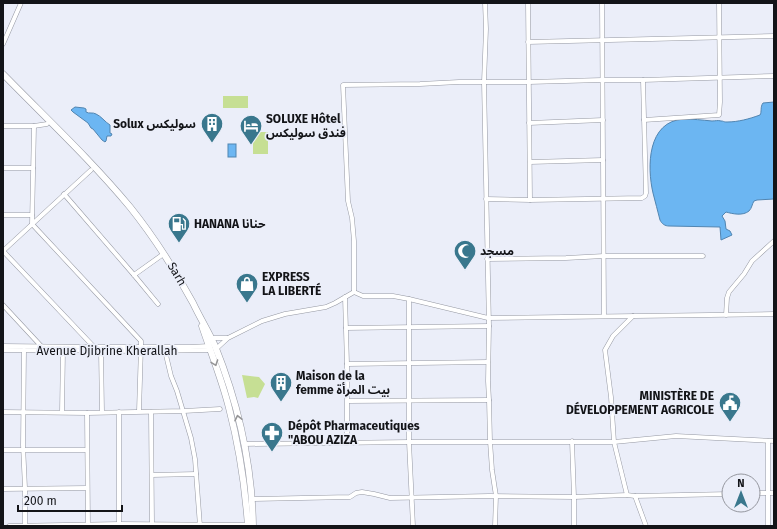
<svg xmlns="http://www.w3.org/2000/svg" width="777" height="529" viewBox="0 0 777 529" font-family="'Fira Sans','Noto Sans Arabic',sans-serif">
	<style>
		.green { fill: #c6df94 }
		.water { fill: #6cb6f2; stroke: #5185b1 }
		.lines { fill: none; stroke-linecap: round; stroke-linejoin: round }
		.minor-casing { stroke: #9598a2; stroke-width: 5 }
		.highway-casing { stroke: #9598a2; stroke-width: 7 }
		.minor { stroke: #fff; stroke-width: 4 }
		.highway { stroke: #fff; stroke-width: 6 }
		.oneway { stroke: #959597 }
		.labels { text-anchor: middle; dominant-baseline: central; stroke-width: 3.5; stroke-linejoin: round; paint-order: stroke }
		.poi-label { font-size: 12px; font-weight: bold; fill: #131418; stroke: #ebeef9; text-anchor: start }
		.street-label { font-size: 12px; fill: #131418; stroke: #ebeef9 }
	</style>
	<rect width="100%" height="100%" fill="#ebeef9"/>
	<g class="green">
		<rect x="223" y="96" width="25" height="12"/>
		<rect x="253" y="132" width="15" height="22"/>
		<polygon points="242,375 259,377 265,384 258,398 254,397 247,398"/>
	</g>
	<g class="water">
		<path d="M774 102V199L757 200 754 201C752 204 752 208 749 211 743 216 733 214 726 212L722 216 725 221 726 229 730 231 732 235 721 240 720 227 669 226C665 226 662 224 660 220 658 211 655 202 653 193 647 167 647 121 684 119 693 119 702 120 712 121 715 121 718 120 721 121 724 121 723 122 727 122 738 122 749 119 760 115 762 112 760 107 763 103Z"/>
		<path d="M75 107 84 108 86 109V112C89 114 93 112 96 114 101 116 105 122 110 125V133L112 134 111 136H107L106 141 105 142 102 140 93 129 91 128 88 123 73 112 71 110Z"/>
		<rect x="228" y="144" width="8" height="13"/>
	</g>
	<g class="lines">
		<g class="minor-casing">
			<g id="minor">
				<polyline points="485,3 486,29 484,82 489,326 488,381 489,400 490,441 492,470 496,496 495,526"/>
				<polyline points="528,3 530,200"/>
				<polyline points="602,3 604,316"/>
				<polyline points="528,42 774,36"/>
				<polyline points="3,44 21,3"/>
				<polyline points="644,120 719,115 720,102 719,3"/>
				<polyline points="529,123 603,120"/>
				<polyline points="3,126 34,126 47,124"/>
				<polyline points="34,126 32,224 141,341 141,347 139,411"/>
				<polyline points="530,162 603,160"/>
				<polyline points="3,168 33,168"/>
				<polyline points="64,194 134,275 158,304"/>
				<polyline points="486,199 530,200 642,198 645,196 646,193 643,80"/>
				<polyline points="3,215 32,215"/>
				<polyline points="3,251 94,347"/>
				<polyline points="3,251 91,170"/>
				<polyline points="487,259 566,258 604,256 703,256"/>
				<polyline points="134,275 162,255"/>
				<polyline points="354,292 354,241 352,218 348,201 343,85 420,84 459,82 529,82 602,80 643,80 774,76"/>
				<polyline points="345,297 347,364 347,443"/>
				<polyline points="409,299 409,442 413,526"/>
				<polyline points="3,305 42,347"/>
				<polyline points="726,315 727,298 729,292 744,274 752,261 774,241"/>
				<polyline points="346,328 489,326"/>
				<polyline points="212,338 227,338"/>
				<polyline points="3,346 94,347 190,347 209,346"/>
				<polyline points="216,349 228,338 262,321 285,314 326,307 335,303 354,292 363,296 393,296 409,299 488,318 774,314"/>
				<polyline points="3,350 147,351 210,350"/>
				<polyline points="24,350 23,445 25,488 25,526"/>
				<polyline points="101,351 102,412"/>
				<polyline points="165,351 171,376 177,391 191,438 195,459 200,526"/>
				<polyline points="347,364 488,362"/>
				<polyline points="348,401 489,400"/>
				<polyline points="3,412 87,413 184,411 220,409"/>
				<polyline points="62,412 63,351"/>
				<polyline points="119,412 119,524"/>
				<polyline points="151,412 152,524"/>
				<polyline points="87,413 88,526"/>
				<polyline points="572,441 574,497 574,526"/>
				<polyline points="768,441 768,526"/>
				<polyline points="244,444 409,442 614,442 676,436 774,441"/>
				<polyline points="3,450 86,450"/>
				<polyline points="152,475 196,474"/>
				<polyline points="3,489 87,488"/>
				<polyline points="753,493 774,493"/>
				<polyline points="627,495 614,442 611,397 605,350 613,336 633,316"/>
				<polyline points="635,496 646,526"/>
				<polyline points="252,499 350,497 356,493 362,492 374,494 390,498 489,496 574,497 627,495 635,496 729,494"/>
				<polyline points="9,526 119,524 248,525"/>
			</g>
		</g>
		<g class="highway-casing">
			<g id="highway">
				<path d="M3 74C46 118 91 160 130 207 154 237 175 270 193 303 200 318 209 332 215 346 238 403 252 465 253 526"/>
				<path d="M202 326C211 353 222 380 229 408 239 446 245 486 248 526"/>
			</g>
		</g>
		<use href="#minor" class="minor"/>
		<use href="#highway" class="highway"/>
	</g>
	<defs><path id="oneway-chevron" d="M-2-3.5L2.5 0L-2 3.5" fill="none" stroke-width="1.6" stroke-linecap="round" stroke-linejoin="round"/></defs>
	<g class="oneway">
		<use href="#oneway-chevron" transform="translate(215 363) rotate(70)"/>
		<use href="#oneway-chevron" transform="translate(238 418) rotate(-102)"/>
	</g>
	<defs>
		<g id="building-pin" transform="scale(1.15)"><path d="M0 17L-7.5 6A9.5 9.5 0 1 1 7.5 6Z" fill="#39778d" stroke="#ebeef9"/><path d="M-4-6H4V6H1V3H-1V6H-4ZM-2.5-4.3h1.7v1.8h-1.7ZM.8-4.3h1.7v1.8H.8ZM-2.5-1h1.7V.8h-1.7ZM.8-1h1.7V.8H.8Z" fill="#fff"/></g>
		<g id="hotel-pin" transform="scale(1.15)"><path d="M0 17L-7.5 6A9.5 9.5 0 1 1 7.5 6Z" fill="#39778d" stroke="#ebeef9"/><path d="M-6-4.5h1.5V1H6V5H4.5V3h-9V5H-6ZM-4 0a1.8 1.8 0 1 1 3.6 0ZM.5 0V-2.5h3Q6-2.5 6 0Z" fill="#fff"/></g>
		<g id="fuel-pin" transform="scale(1.15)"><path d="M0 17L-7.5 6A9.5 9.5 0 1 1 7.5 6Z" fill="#39778d" stroke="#ebeef9"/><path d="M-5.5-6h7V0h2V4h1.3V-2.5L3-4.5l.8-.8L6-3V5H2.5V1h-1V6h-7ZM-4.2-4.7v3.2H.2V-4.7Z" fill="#fff"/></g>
		<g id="mosque-pin" transform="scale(1.15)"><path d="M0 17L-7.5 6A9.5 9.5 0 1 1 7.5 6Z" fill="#39778d" stroke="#ebeef9"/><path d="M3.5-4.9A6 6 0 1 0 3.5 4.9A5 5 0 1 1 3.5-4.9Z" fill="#fff"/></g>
		<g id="shop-pin" transform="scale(1.15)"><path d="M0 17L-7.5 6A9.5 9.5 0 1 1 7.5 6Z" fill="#39778d" stroke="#ebeef9"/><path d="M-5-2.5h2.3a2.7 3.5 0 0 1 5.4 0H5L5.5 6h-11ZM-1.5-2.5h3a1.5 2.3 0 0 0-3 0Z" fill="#fff"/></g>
		<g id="civic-pin" transform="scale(1.15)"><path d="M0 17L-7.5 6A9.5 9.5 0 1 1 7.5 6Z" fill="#39778d" stroke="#ebeef9"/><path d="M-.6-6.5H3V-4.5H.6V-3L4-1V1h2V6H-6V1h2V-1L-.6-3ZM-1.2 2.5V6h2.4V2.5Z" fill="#fff"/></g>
		<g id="pharmacy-pin" transform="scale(1.15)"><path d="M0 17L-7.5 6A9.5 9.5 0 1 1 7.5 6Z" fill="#39778d" stroke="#ebeef9"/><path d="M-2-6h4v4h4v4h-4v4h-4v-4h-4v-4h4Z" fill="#fff"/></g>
	</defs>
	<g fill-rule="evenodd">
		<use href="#building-pin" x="212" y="124"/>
		<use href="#hotel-pin" x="251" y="126"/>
		<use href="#fuel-pin" x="179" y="224"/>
		<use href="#mosque-pin" x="465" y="251"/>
		<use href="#shop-pin" x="247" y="284"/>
		<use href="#building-pin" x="281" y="383"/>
		<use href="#civic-pin" x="730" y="403"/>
		<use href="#pharmacy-pin" x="272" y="433"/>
	</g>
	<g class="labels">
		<g class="poi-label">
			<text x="266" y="119">SOLUXE Hôtel<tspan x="266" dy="14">فندق سوليكس</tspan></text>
			<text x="196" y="124" text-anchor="end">Solux سوليكس</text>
			<text x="194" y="224">HANANA حنانا</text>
			<text x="480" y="251">مسجد</text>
			<text x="262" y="277">EXPRESS<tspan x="262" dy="14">LA LIBERTÉ</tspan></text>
			<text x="296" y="376">Maison de la<tspan x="296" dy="14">femme بيت المرأة</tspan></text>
			<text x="714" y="396" text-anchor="end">MINISTÈRE DE<tspan x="714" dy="14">DÉVELOPPEMENT AGRICOLE</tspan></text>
			<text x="288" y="426">Dépôt Pharmaceutiques<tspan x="288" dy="14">"ABOU AZIZA</tspan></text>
		</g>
		<g class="street-label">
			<text transform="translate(177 274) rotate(59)">Sarh</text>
			<text x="107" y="351">Avenue Djibrine Kherallah</text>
		</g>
	</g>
	<rect width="777" height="529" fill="none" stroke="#131418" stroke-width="8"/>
	<g transform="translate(741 493)"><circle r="19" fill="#ebeef9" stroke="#95979f"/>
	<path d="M0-3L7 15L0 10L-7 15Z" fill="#39778d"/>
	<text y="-6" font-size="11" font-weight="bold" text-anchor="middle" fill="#131418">N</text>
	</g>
	<path d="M18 505v6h104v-6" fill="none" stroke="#131418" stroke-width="2"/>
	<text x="24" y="505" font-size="12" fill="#131418" stroke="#ebeef9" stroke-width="3" paint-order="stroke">200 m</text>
</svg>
